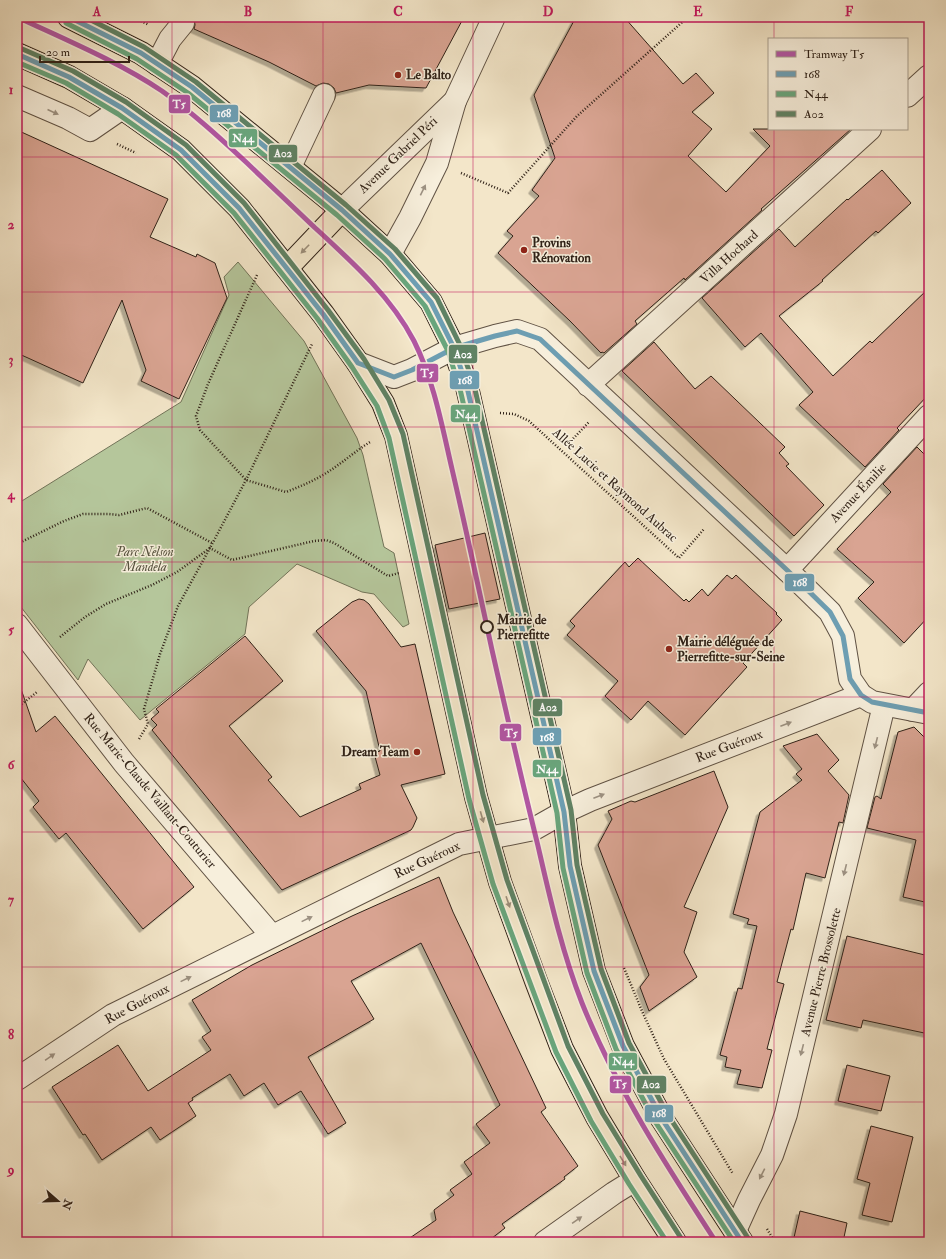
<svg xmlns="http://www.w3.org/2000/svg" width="946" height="1259" viewBox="0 0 946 1259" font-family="'IM FELL Double Pica',serif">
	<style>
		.green { fill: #b5c69b; stroke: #727459 }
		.building { fill: #d9a492; stroke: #2f2117; filter: url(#shadow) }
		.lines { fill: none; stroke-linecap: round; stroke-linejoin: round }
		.minor-casing { stroke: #605244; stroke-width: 24 }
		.major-casing { stroke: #2f2117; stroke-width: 24 }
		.path { stroke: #2f2117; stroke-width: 2.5; stroke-dasharray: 1 2; stroke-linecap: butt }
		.minor { stroke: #f7efdc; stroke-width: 22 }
		.major { stroke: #f3e6c9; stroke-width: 22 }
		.bus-1-casing { stroke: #f7efdc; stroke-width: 8 }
		.bus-2-casing { stroke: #f7efdc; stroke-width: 8 }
		.bus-3-casing { stroke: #f7efdc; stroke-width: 8 }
		.bus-1 { stroke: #6d9eb2; stroke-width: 5 }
		.bus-2 { stroke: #69a57c; stroke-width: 5 }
		.bus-3 { stroke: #5f8264; stroke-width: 5 }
		.tram-1-casing { stroke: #f7efdc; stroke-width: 8 }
		.tram-1 { stroke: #b156a1; stroke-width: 5 }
		.oneway { fill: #9d9283 }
		.oneway2 { fill: #9b8d79 }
		.grid { fill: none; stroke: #c2185b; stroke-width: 1; stroke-opacity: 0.55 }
		.poi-dot { fill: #8f2418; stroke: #f7efdc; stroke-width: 1.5 }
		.stop-dot { fill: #f7efdc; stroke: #2f2117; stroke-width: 2 }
		.labels { text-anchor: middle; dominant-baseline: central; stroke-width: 3; stroke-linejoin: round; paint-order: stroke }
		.poi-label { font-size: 13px; font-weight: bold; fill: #2f2117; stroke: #f7efdc; text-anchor: start }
		.street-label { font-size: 13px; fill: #2f2117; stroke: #f7efdc }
		.park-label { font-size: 13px; font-style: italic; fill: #57533f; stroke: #f7efdc }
		.stop-label { font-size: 13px; font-weight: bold; fill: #2f2117; stroke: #f7efdc; text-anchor: start }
		.line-badge { stroke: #f7efdc; stroke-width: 1.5 }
		.badge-label { font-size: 11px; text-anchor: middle; font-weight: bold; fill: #fff }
		.neatline { fill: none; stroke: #c2185b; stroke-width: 1.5 }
		.grid-label { font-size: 13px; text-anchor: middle; font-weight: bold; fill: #c2185b }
	</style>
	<defs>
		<filter id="shadow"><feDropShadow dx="-3.5" dy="3.5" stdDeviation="0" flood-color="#0004"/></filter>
	</defs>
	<rect width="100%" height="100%" fill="#f3e6c9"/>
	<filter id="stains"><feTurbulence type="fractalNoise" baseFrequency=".005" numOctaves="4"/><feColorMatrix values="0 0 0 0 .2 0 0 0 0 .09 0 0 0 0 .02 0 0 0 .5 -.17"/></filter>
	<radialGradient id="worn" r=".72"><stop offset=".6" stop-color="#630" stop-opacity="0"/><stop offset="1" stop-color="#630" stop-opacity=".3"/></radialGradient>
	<polygon class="green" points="238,262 304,341 357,438 363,455 384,547 394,553 409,624 403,627 374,594 362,592 297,564 249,607 245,634 140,720 88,659 78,680 17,602 17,504 181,402 229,295 224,277"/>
	<g class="building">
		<polygon points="194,17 464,17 426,88 369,85 336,93 334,88 329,84 323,83 316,86 269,62 194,29 195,25"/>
		<polygon points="576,17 624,17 683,84 696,73 714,93 692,112 712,129 688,156 726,192 770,146 753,129 851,129 761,209 762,210 685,280 684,278 635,321 637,324 604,353 602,352 601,353 570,321 498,253 513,236 507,231 539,196 532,190 555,158 534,95"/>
		<polygon points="17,130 168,199 150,237 196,257 197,254 215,263 227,298 179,399 141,381 146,370 122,300 83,383 17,353"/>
		<polygon points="882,170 911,203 878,233 876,231 822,280 823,281 779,316 833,376 870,341 872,343 929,288 929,394 897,428 899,430 865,467 799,405 813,392 761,333 745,347 702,298 779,229 795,247 847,199 848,200"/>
		<polygon points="654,342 695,389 711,376 785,447 779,453 789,464 786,466 824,505 794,536 622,371"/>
		<polygon points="917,447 929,459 929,616 904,643 858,598 874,582 837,549 891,492 883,484"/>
		<polygon points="485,533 500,599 449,609 435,545"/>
		<polygon points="638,558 684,601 686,599 689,602 702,589 708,596 727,575 732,579 736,575 777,613 776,614 782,620 743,663 747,667 685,735 648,701 631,720 605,696 618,681 567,635 575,626 570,621 625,562 629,567"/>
		<polygon points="359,599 364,600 369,604 401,647 415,644 445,774 401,785 417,818 413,827 411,830 282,890 152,730 157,725 151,719 159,712 156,709 245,636 283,681 229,726 272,777 268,780 300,817 361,789 359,784 380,775 374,753 380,751 366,691 316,631 352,602"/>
		<polygon points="17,689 21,689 36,732 55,716 194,887 143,929 66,833 59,839 33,807 39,801 17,773"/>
		<polygon points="914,727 929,742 929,903 903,897 916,840 867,828 875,797 877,796 881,799 898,732"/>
		<polygon points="817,734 839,760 828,771 849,795 843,823 839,822 825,878 806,873 793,930 791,929 777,982 784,984 767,1049 772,1050 762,1088 737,1084 741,1070 725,1067 727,1057 720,1055 738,988 742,989 757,926 747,924 749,919 733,914 760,812 802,780 796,774 802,769 783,746"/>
		<polygon points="714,771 728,807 684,907 697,912 684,952 697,977 649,1011 640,987 649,975 598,845 612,819 608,811 631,801 635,802"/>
		<polygon points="439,877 453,912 546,1108 541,1112 578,1166 564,1177 565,1179 502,1224 505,1228 487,1242 404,1242 436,1220 434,1210 454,1195 450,1190 472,1174 464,1162 490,1143 476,1124 500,1105 421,943 351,981 374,1019 308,1057 346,1123 328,1134 301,1091 278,1105 264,1083 244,1096 230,1074 192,1098 193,1100 188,1103 196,1116 160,1140 151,1127 102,1160 85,1134 83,1135 52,1087 118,1045 148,1091 211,1050 202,1037 211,1031 192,1000 252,965 352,916"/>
		<polygon points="847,936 929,956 929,1034 863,1020 861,1028 826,1020"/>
		<polygon points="847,1065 890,1076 881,1111 838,1101"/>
		<polygon points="871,1126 913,1137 892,1222 862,1215 870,1183 857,1179"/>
		<polygon points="800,1211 847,1223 843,1242 793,1242"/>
	</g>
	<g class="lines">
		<g class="minor-casing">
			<g id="minor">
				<polyline points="157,64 170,39 183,23"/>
				<polyline points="17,96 68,118 90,130 122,108"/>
				<polyline points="907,96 929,76"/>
				<polyline points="290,167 324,95"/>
				<polyline points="342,210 455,101"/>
				<polyline points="390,254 410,218 437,163 455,101 494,17"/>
				<polyline points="358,363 394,377 412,370 454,348 495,336 517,331 540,339 787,570 830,612 843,636 850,679 861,695 872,702 929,713"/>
				<polyline points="588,385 870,129"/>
				<polyline points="787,570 929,416"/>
				<polyline points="17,625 124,763 272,936"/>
				<polyline points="913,710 929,693"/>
				<polyline points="17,1079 113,1015 459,844 534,829 564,812 590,800 861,695"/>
				<polyline points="735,1231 749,1200 772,1155 786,1114 884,705"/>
				<polyline points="545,1242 614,1193 635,1180"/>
			</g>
		</g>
		<g class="major-casing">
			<g id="major">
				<polyline points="69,17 141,53 192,87 342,210 390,254 431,302 454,348 467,387 564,812 570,866 594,971 623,1046 662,1119 742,1242"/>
				<polyline points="17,54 69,77 122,108 181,150 239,208 323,314 358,363 383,403 396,436 476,797 500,882 536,981 562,1049 597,1117 635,1180 675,1242"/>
				<polyline points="287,268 342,210"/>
			</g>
		</g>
		<g class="path">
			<polyline points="133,17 149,25"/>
			<polyline points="117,144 136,153"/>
			<polyline points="461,173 508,193 577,116 688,17"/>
			<path d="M257 275 208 384 196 416 200 430 246 480 286 492C299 487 311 482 323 475 340 465 354 452 370 442"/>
			<polyline points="500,413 514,414 529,421 679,558 704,529"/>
			<polyline points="569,443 589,422"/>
			<polyline points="17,544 64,521 83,514 109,514 119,515 147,508 212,543"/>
			<polyline points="60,637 85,617 106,604 152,585 177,572 210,548 246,480 312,344"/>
			<polyline points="17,708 37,692"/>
			<polyline points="139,739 148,724 144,709 160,654 178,606 210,548 232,560 314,541 326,540 334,543 388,576 399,573"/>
			<polyline points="624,968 642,1011 664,1059 733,1174"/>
			<polyline points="767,1229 775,1242"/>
		</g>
		<use href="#minor" class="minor"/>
		<use href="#major" class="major"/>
		<g class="bus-1-casing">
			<g id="bus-1">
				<polyline points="69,17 141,53 192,87 342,210 390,254 431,302 454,348 467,387 564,812 570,866 594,971 623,1046 662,1119 742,1242"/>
				<polyline points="17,54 69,77 122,108 181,150 239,208 323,314 358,363 394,377 412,370 454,348 495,336 517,331 540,339 787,570 830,612 843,636 850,679 861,695 872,702 929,713"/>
			</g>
		</g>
		<g class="bus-2-casing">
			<g id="bus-2">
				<polyline points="66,23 137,59 188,93 337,215 385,259 425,306 448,351 460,389 557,813 563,868 587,973 616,1049 656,1123 734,1242"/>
				<polyline points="17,62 66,83 118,114 176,155 234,213 317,318 352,367 377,406 389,438 469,799 493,884 556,1052 591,1121 629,1184 667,1242"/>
			</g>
		</g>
		<g class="bus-3-casing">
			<g id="bus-3">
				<polyline points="85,17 144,47 196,82 346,205 395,249 437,298 460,345 474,385 571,810 577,865 601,969 629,1043 668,1115 748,1238"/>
				<polyline points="20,48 73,71 126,102 186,145 244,203 328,310 364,359 389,400 403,434 483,795 507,880 568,1046 603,1114 641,1176 681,1238"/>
			</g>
		</g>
		<use href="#bus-1" class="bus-1"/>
		<use href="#bus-2" class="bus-2"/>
		<use href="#bus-3" class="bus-3"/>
		<g class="tram-1-casing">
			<path id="tram-1" d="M17 17C66 40 117 61 162 91 193 113 220 138 247 163 269 184 290 204 312 225 350 260 390 295 414 341 434 381 442 426 452 469 466 529 479 590 492 650 507 716 522 781 538 846 550 898 562 952 582 1003 616 1088 666 1165 716 1242"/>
		</g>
		<use href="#tram-1" class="tram-1"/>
	</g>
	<defs><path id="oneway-solid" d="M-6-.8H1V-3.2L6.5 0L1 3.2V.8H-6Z"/></defs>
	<g class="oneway">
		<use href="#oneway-solid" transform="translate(53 112) rotate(24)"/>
		<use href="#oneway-solid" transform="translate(423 190) rotate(-64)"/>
		<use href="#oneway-solid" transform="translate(786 724) rotate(-21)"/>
		<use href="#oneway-solid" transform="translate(876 743) rotate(104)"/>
		<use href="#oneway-solid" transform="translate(599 796) rotate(-21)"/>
		<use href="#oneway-solid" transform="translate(845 870) rotate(104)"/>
		<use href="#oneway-solid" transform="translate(307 919) rotate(-26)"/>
		<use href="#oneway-solid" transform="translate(186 979) rotate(-26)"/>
		<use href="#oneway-solid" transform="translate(802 1050) rotate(104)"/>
		<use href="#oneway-solid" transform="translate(50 1057) rotate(-34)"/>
		<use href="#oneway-solid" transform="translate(762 1174) rotate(117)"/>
		<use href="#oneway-solid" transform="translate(577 1220) rotate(-35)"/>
	</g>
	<g class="oneway2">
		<use href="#oneway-solid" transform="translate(305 249) rotate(134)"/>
		<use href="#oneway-solid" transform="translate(482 817) rotate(74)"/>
		<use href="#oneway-solid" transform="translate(508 902) rotate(71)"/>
		<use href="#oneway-solid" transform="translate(623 1161) rotate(59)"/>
	</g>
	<path class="grid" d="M172 17V1242M323 17V1242M473 17V1242M623 17V1242M774 17V39M774 129V1242M17 157H929M17 292H929M17 427H929M17 562H929M17 697H929M17 832H929M17 967H929M17 1102H929"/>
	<g class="poi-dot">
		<circle cx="398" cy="75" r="4"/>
		<circle cx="524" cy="250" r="4"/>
		<circle cx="669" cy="649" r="4"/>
		<circle cx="417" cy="752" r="4"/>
	</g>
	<circle class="stop-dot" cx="487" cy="627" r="6"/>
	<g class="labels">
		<g class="poi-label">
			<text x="406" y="75">Le Balto</text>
			<text x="532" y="243">Provins<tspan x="532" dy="15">Rénovation</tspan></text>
			<text x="677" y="642">Mairie déléguée de<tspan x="677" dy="15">Pierrefitte-sur-Seine</tspan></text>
			<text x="409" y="752" text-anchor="end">Dream Team</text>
		</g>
		<g class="street-label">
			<text transform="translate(398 155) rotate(-44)">Avenue Gabriel Péri</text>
			<text transform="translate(729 257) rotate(-42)">Villa Hochard</text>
			<text transform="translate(615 485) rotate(42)">Allée Lucie et Raymond Aubrac</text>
			<text transform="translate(858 493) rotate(-47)">Avenue Émilie</text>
			<text transform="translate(729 746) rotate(-21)">Rue Guéroux</text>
			<text transform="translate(150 791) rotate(50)">Rue Marie-Claude Vaillant-Couturier</text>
			<text transform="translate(427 860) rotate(-25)">Rue Guéroux</text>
			<text transform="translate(821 972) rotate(-76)">Avenue Pierre Brossolette</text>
			<text transform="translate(137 1004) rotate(-28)">Rue Guéroux</text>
		</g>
		<g class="park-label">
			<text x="145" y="552">Parc Nelson<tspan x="145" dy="15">Mandela</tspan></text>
		</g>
		<g class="stop-label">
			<text x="497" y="620">Mairie de<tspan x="497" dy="15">Pierrefitte</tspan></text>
		</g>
	</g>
	<g class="line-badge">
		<rect x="168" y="94" width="23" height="20" rx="4" fill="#b156a1"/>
		<rect x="209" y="104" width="30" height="19" rx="4" fill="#6d9eb2"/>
		<rect x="228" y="128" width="30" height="20" rx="4" fill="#69a57c"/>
		<rect x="268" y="144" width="30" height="19" rx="4" fill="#5f8264"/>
		<rect x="448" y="344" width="30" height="20" rx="4" fill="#5f8264"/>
		<rect x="416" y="363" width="23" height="20" rx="4" fill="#b156a1"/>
		<rect x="449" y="370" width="31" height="20" rx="4" fill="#6d9eb2"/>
		<rect x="450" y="404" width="31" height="19" rx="4" fill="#69a57c"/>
		<rect x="784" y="573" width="31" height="19" rx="4" fill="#6d9eb2"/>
		<rect x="532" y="698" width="31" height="19" rx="4" fill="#5f8264"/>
		<rect x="499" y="723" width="23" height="19" rx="4" fill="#b156a1"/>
		<rect x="532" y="727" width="30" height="19" rx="4" fill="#6d9eb2"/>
		<rect x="532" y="759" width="30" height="19" rx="4" fill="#69a57c"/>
		<rect x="608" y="1052" width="30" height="19" rx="4" fill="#69a57c"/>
		<rect x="609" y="1075" width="23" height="19" rx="4" fill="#b156a1"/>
		<rect x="636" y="1075" width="31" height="19" rx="4" fill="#5f8264"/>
		<rect x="644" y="1104" width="30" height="19" rx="4" fill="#6d9eb2"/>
	</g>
	<g class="badge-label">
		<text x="179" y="108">T5</text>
		<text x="224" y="117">168</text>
		<text x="243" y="142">N44</text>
		<text x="283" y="157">A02</text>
		<text x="463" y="358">A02</text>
		<text x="427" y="377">T5</text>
		<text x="465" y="384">168</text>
		<text x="466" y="418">N44</text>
		<text x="800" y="586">168</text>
		<text x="548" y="711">A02</text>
		<text x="511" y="737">T5</text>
		<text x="547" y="741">168</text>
		<text x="547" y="773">N44</text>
		<text x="623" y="1065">N44</text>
		<text x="620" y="1088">T5</text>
		<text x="651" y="1088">A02</text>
		<text x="659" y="1117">168</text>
	</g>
	<rect width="946" height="1259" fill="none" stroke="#f3e6c9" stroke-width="44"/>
	<rect x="768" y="38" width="140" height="92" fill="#f7efdc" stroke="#a79d8d"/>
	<rect x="776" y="51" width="20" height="6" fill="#b156a1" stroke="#a79d8d"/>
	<text x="804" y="58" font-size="12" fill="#2f2117">Tramway T5</text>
	<rect x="776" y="71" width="20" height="6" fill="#6d9eb2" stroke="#a79d8d"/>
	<text x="804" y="78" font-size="12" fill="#2f2117">168</text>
	<rect x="776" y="91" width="20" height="6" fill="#69a57c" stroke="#a79d8d"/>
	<text x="804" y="98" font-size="12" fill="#2f2117">N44</text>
	<rect x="776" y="111" width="20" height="6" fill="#5f8264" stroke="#a79d8d"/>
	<text x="804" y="118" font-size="12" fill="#2f2117">A02</text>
	<g transform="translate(58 1201) rotate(110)" stroke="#f7efdc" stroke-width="3" paint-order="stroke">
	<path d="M0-3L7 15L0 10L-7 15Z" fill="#2f2117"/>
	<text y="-6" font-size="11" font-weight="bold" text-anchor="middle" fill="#2f2117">N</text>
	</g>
	<path d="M40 56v6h89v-6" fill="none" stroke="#2f2117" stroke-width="2"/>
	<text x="46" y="56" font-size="12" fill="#2f2117" stroke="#f7efdc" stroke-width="3" paint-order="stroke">20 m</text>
	<rect x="22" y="22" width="902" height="1215" class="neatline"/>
	<g class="grid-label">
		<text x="97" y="16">A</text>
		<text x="248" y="16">B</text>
		<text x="398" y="16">C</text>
		<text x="548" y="16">D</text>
		<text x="698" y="16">E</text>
		<text x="849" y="16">F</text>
		<text x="11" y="94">1</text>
		<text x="11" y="229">2</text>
		<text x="11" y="364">3</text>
		<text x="11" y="499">4</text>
		<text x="11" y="634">5</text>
		<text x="11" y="769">6</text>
		<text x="11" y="904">7</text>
		<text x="11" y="1039">8</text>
		<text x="11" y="1174">9</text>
	</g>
	<rect width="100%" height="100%" filter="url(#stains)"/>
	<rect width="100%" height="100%" fill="url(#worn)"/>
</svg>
